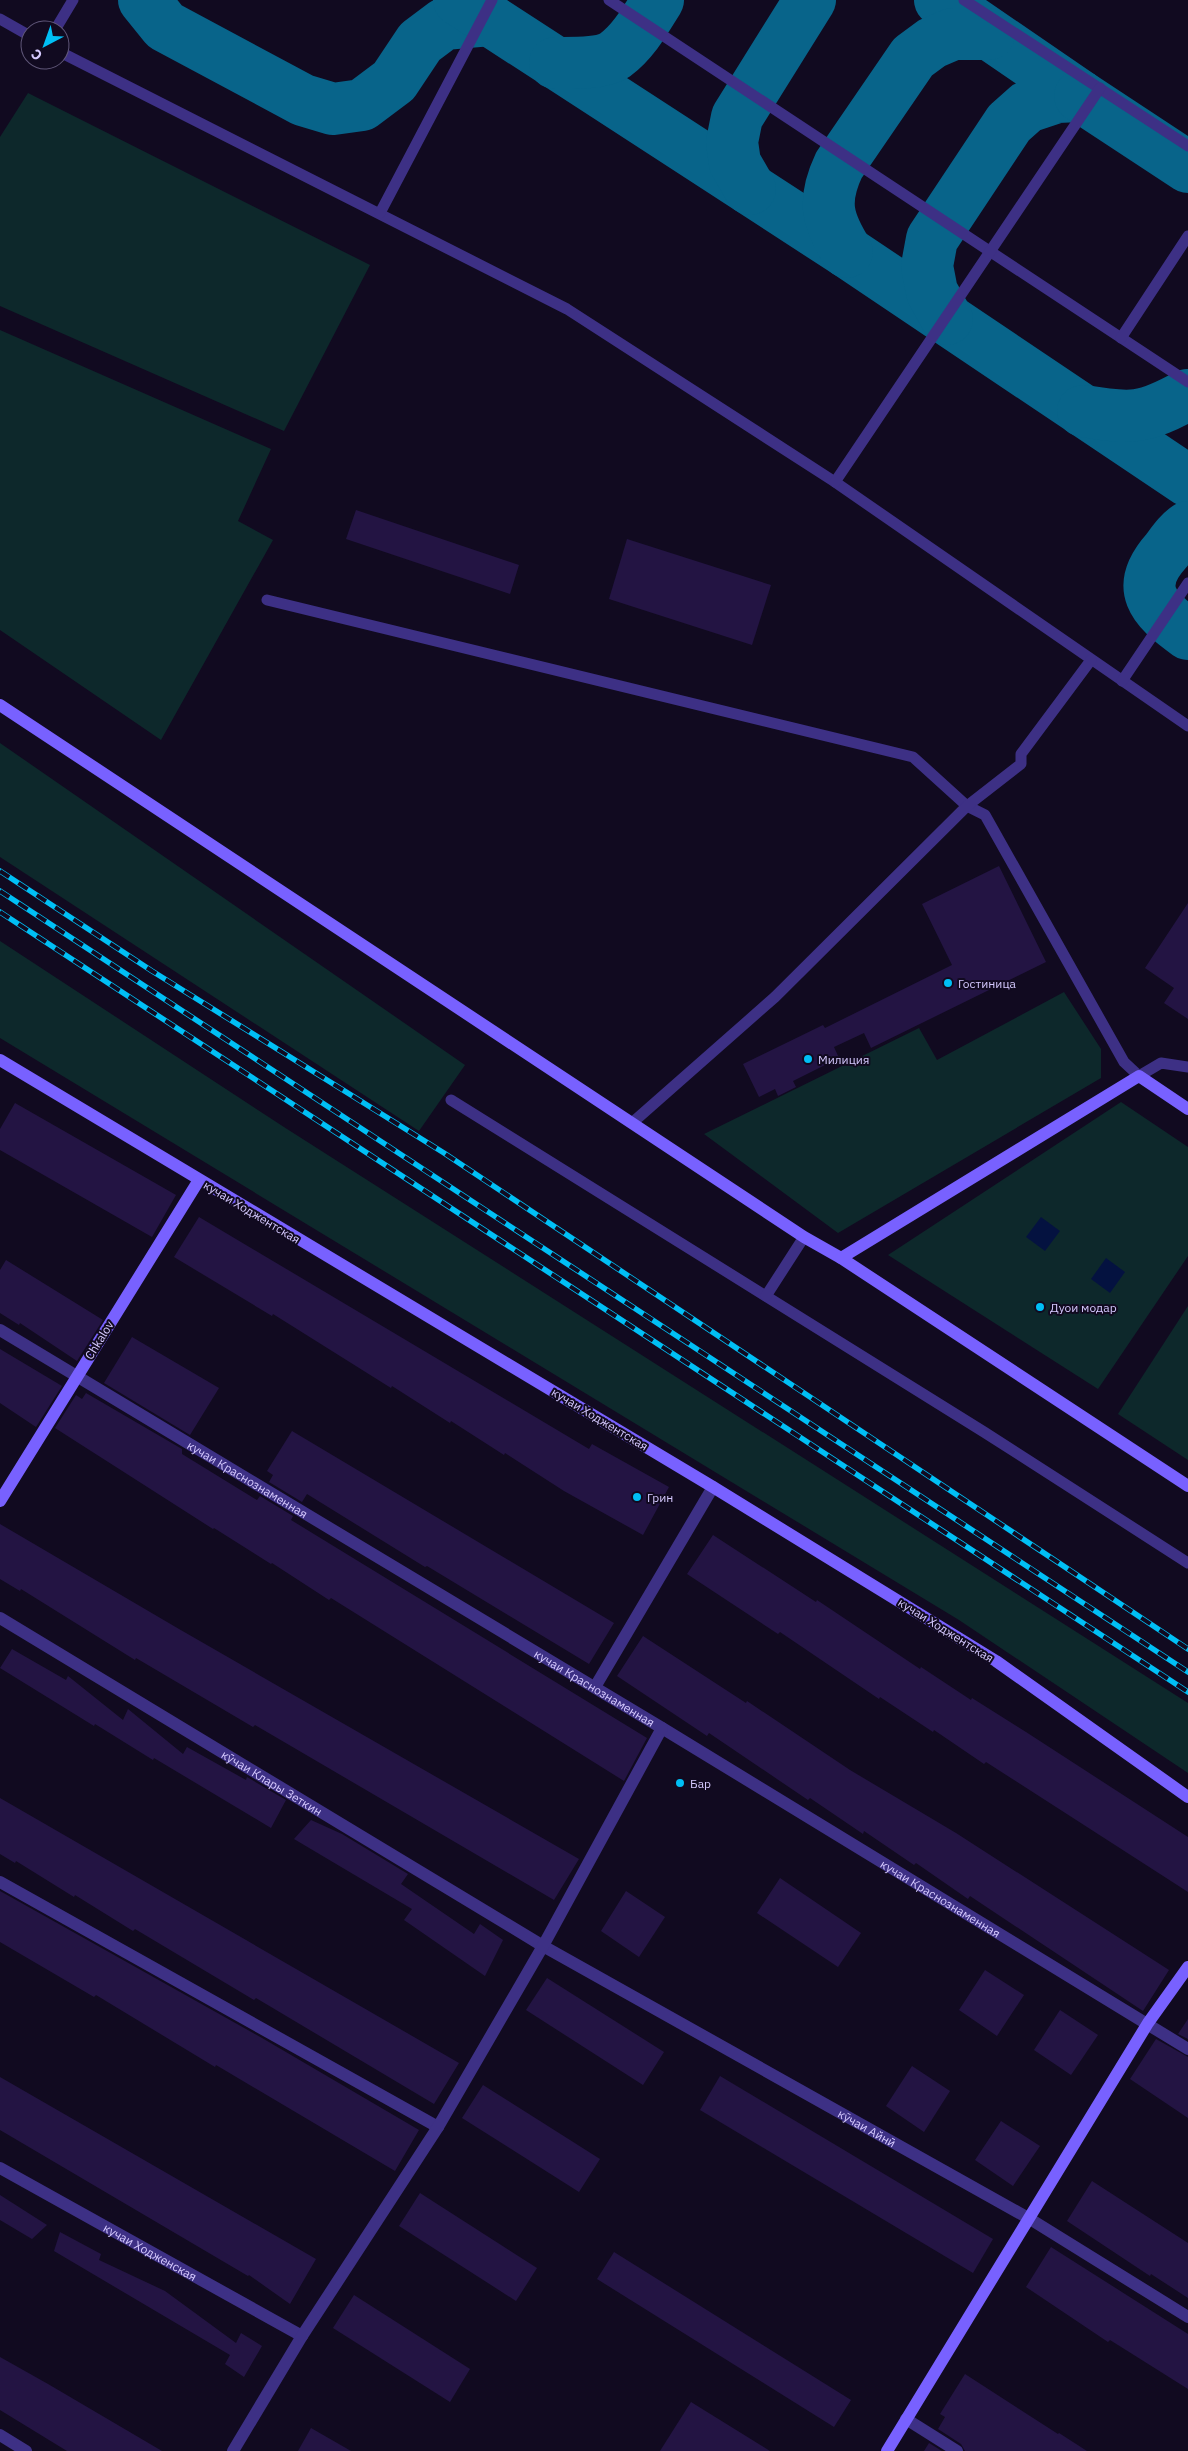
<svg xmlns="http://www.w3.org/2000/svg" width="1188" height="2451" viewBox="0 0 1188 2451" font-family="'IBM Plex Sans',sans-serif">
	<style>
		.green { fill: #0d282b }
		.water { fill: #041240 }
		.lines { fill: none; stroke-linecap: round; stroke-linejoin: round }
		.taxiway { stroke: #08648a; stroke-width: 52 }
		.building { fill: #231443 }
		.lane { stroke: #3d3085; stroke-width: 11 }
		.street { stroke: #3d3085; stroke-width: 12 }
		.secondary { stroke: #7861ff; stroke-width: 12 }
		.rail-casing { stroke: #00bff5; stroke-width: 5.5 }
		.rail { stroke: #110a20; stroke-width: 4; stroke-dasharray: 11; stroke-linecap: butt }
		.poi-dot { fill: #00bff5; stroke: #110a20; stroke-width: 2 }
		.labels { text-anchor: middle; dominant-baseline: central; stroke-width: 4; stroke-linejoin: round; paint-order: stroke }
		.poi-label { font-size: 12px; fill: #d6caff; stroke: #110a20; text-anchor: start }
		.street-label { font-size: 12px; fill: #d6caff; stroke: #110a20 }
	</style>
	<rect width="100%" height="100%" fill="#110a20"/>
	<g class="green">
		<polygon points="28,93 370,265 284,431 0,306 0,137"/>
		<polygon points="0,330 271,449 238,521 273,540 161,740 0,630"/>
		<polygon points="0,743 465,1065 419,1131 0,857"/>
		<polygon points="0,941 287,1129 1188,1703 1188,1773 959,1620 0,1038"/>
		<polygon points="1064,992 1101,1049 1101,1078 838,1233 704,1134 919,1028 937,1060"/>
		<polygon points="1121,1102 1188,1147 1188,1256 1098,1389 888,1255"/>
		<polygon points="1188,1306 1188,1460 1118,1414"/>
	</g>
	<g class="water">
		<polygon points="1041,1217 1060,1231 1045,1251 1026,1237"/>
		<polygon points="1106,1258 1125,1272 1110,1293 1091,1279"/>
	</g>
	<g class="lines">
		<g class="taxiway">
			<polyline points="144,0 165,26 303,100 333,109 362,105 394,81 420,42 444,24 490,20"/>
			<polyline points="459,0 847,252 1188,481"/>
			<polyline points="940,0 1080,96 1057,97 1027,107 1009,123 932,239 927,266 932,292 947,319"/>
			<path d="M555 63C570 63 602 64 615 55 634 41 646 19 658 0"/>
			<polyline points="1080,96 1188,167"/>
			<polyline points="750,189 735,163 732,142 737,117 810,0"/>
			<path d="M847 252C827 220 822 201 839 165L913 57 932 43 953 34H989"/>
			<path d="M1083 411C1131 419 1144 419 1187 395"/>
			<path d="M1188 527C1180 532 1173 542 1167 550 1133 588 1153 609 1188 634"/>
		</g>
	</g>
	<g class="building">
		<polygon points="356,510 519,565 510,594 346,539"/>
		<polygon points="627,539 771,585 752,645 609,599"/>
		<polygon points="999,866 1046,962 871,1048 864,1033 834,1047 839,1058 793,1081 796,1087 778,1096 775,1089 759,1097 743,1064 823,1025 825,1028 952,965 922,904"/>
		<polygon points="1188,903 1188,1019 1164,1003 1174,988 1145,968"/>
		<polygon points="15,1103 176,1195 152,1237 0,1150 0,1129"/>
		<polygon points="199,1217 589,1449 592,1444 669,1487 643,1535 564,1491 505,1453 504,1455 451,1421 450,1423 392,1386 391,1388 273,1314 272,1316 174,1257"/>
		<polygon points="6,1260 103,1320 77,1361 20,1323 19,1325 0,1313 0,1270"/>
		<polygon points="132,1337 219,1388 190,1435 104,1383"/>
		<polygon points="0,1349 62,1386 36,1427 0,1403"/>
		<polygon points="86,1393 182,1449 182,1454 257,1500 260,1496 293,1516 291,1520 647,1738 624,1781 331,1598 329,1600 272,1563 271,1564 214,1528 213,1529 55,1428 76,1395 82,1399"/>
		<polygon points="292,1431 614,1623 589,1664 427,1566 425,1567 307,1494 302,1502 269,1482 273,1475 267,1471"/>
		<polygon points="0,1524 179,1629 579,1859 554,1900 255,1725 253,1727 136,1658 135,1660 21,1589 20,1591 0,1579"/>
		<polygon points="713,1535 816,1602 817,1600 920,1669 921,1667 971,1700 972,1698 1026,1732 1188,1837 1188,1892 986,1762 984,1764 934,1730 933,1732 880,1697 879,1699 780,1632 778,1634 687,1574"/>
		<polygon points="643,1636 746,1703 747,1701 850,1770 956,1833 1169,1970 1143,2011 970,1896 968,1899 916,1863 914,1865 864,1831 863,1834 810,1798 808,1800 709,1733 707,1736 617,1676"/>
		<polygon points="12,1649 66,1680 68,1676 123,1720 128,1709 183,1754 187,1747 246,1780 247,1777 286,1800 271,1828 154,1758 153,1760 95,1724 94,1726 0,1668"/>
		<polygon points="0,1798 459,2063 434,2104 256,1998 254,2000 135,1929 133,1931 75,1895 74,1897 16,1861 15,1863 0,1854"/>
		<polygon points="311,1820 342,1834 408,1874 401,1884 474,1934 480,1924 503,1940 485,1976 404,1920 412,1909 294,1839"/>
		<polygon points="780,1878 861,1933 838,1967 757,1913"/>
		<polygon points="0,1891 262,2038 419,2130 395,2171 216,2065 215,2067 96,1995 94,1997 0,1942"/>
		<polygon points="626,1891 665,1917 639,1957 601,1931"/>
		<polygon points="985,1970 1024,1995 997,2036 959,2010"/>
		<polygon points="547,1978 664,2052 643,2085 526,2010"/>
		<polygon points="1060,2010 1098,2035 1071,2075 1034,2050"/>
		<polygon points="1188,2019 1188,2039 1178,2034"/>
		<polygon points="1156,2039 1188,2057 1188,2118 1130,2079"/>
		<polygon points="912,2066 950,2091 924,2132 886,2106"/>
		<polygon points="720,2076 993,2239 973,2273 700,2110"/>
		<polygon points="0,2077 316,2259 290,2304 249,2275 248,2276 0,2130"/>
		<polygon points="483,2085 600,2159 579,2192 462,2118"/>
		<polygon points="1001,2121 1040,2146 1013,2186 975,2160"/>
		<polygon points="1092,2181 1188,2243 1188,2298 1151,2274 1150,2276 1067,2221"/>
		<polygon points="420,2193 537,2268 516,2301 399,2226"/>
		<polygon points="0,2195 47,2225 32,2239 0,2220"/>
		<polygon points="60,2232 101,2254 99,2260 165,2291 236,2343 241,2333 262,2346 244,2377 225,2364 230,2355 54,2251"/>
		<polygon points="1051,2247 1188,2334 1188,2389 1110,2340 1108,2342 1026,2287"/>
		<polygon points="614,2252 851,2400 834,2427 597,2279"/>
		<polygon points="354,2295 470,2369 450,2402 333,2328"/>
		<polygon points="0,2357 48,2384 162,2451 67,2451 0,2410"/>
		<polygon points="965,2374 1058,2434 1059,2433 1087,2451 965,2451 961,2444 938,2429 945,2417 940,2414"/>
		<polygon points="691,2402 770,2451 660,2451"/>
		<polygon points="311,2428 351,2451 298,2451"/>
		<polygon points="929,2443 942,2451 924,2451"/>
	</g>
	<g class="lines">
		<g class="lane">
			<polyline points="609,0 1188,382"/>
			<polyline points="964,0 1188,146"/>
			<polyline points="0,19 30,36"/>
			<polyline points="55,30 73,0"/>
			<polyline points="60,52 567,309 835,482 1188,726"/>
			<polyline points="380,213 492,0"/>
			<polyline points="1121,338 1188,236"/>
			<polyline points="835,482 1100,88"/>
			<polyline points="267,600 913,757 967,806 985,815 1124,1062 1139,1076 1161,1063 1188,1067"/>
			<polyline points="1122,681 1188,583"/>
			<polyline points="451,1100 984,1432 1188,1563"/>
			<polyline points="632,1123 775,997 967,806 1021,764 1021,754 1091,660"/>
			<polyline points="766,1296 804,1237"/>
		</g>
		<g class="street">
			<path id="s1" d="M0 1330 662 1728 1188 2049"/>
			<path id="s2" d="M0 1618 543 1946 1030 2219 1188 2317"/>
			<polyline points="595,1687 713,1487"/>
			<polyline points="0,1882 438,2127"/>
			<path id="s3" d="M0 2168 302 2336"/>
			<polyline points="906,2419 957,2451"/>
			<polyline points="0,2435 26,2451"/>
			<polyline points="233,2451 302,2336 438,2127 543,1946 662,1728"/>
		</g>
		<g class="secondary">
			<polyline points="0,705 804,1237 841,1258 1188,1486"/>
			<polyline points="0,1060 713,1487 996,1661 1188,1797"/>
			<polyline points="841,1258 1139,1076 1188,1109"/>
			<polyline points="0,1501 199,1180"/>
			<polyline points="887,2451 1148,2023 1188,1967"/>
		</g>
		<g class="rail-casing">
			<g id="rail">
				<polyline points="0,871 152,971 444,1153 1188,1649"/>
				<polyline points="0,891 1188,1672"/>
				<polyline points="0,912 1188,1692"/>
			</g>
		</g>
		<use href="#rail" class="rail"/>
	</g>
	<g class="poi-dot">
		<circle cx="948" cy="983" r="5"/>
		<circle cx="808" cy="1059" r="5"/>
		<circle cx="1040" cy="1307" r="5"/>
		<circle cx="637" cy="1497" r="5"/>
		<circle cx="680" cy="1783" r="5"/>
	</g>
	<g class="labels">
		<g class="poi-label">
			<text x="958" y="983">Гостиница</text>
			<text x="818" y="1059">Милиция</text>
			<text x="1050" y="1307">Дуои модар</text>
			<text x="647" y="1497">Грин</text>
			<text x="690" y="1783">Бар</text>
		</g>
		<g class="street-label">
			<text transform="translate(252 1212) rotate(31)">кучаи Ходжентская</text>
			<text transform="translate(99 1340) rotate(-58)">Chkalov</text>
			<text transform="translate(600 1419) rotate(31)">кучаи Ходжентская</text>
			<text stroke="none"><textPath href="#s1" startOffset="289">кучаи Краснознаменная</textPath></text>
			<text transform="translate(946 1630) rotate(32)">кучаи Ходжентская</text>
			<text stroke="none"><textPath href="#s1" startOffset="694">кучаи Краснознаменная</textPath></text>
			<text stroke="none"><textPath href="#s2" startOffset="318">кӯчаи Клары Зеткин</textPath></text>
			<text stroke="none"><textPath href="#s1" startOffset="1099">кучаи Краснознаменная</textPath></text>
			<text stroke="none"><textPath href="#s2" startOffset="1006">кӯчаи Айнӣ</textPath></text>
			<text stroke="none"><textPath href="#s3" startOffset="172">кучаи Ходженская</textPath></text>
		</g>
	</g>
	<g transform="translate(45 45) rotate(221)"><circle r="24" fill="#110a20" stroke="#605779"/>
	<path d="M0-4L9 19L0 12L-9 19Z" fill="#00bff5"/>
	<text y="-8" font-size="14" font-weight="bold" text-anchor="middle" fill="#d6caff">С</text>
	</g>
</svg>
